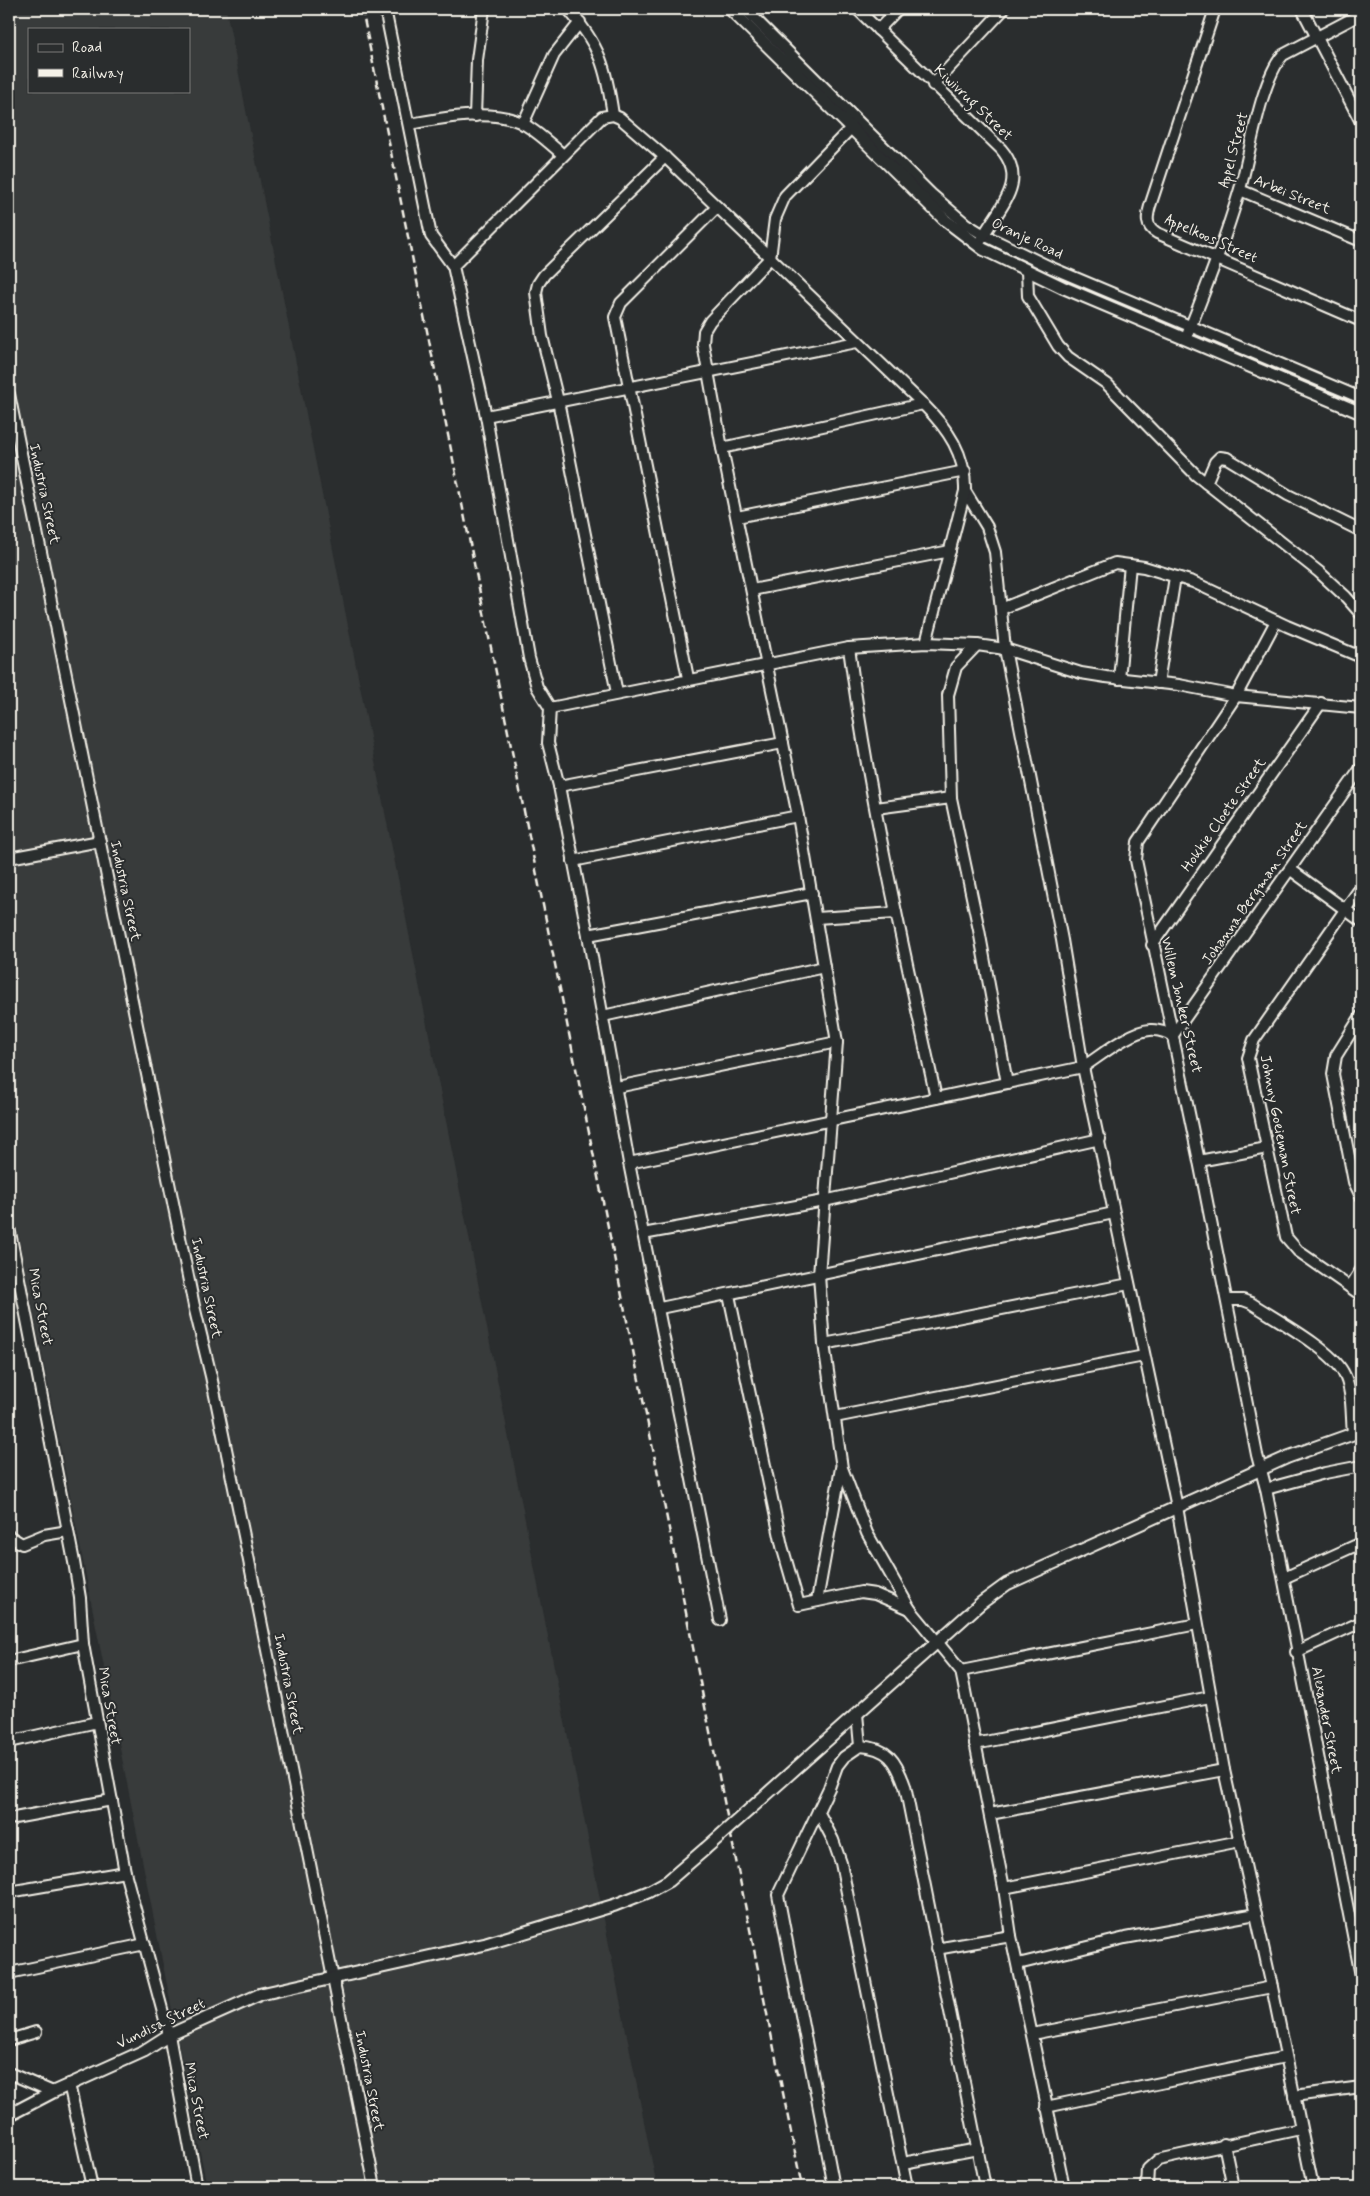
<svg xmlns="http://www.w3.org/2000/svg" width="1370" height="2196" viewBox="0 0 1370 2196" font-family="Mynerve,sans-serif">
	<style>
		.built { fill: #373a3a; fill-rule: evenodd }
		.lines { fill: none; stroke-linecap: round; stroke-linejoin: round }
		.minor-casing { stroke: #f4f1e8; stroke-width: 14 }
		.tertiary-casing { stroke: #f4f1e8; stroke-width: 15 }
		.minor { stroke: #2a2d2e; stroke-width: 10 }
		.tertiary { stroke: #2a2d2e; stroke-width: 11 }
		.rail { stroke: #f4f1e8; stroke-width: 2.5; stroke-dasharray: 8 4; stroke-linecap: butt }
		.tertiary-bridge-casing { stroke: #f4f1e8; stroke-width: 15; stroke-linecap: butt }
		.tertiary-bridge { stroke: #2a2d2e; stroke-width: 11 }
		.labels { text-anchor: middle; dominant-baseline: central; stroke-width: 4; stroke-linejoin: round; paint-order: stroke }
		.street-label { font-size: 15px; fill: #f4f1e8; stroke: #2a2d2e }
	</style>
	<rect width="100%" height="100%" fill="#2a2d2e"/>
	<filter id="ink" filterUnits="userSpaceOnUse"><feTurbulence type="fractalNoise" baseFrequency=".02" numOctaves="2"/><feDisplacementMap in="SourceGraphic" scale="10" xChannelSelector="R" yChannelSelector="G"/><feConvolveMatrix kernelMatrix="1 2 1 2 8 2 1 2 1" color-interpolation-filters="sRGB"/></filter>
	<g filter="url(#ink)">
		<path class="built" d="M9 9H226L657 2187H207L9 1188ZM29 29H189V91H29Z"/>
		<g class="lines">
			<g class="minor-casing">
				<g id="minor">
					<polyline points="385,9 431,236 453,266"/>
					<path d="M568 9C600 46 606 67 613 115"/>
					<polyline points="745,9 931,194 966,224 984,235 1052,268 1361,398"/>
					<path d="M857 9 1001 149C1030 183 997 209 981 240"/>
					<path d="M1215 9 1150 206C1147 217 1145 226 1157 233L1361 321"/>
					<polyline points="1302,9 1361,122"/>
					<polyline points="878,30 898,9"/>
					<polyline points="933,85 1004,9"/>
					<polyline points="475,116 477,60 484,9"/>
					<path d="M410 124C441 118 490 109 520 122 536 130 549 143 563 155"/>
					<polyline points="523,124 554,55 580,22"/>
					<polyline points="851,128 785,196 775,219 770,258 710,321 704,331 703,344 722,448 798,816 837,1042 819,1275 824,1344 842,1468 867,1533 910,1609 961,1671 1004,1888 1011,1936 1064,2187"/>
					<polyline points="1240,190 1361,241"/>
					<polyline points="1027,271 1028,296 1058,346 1068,357 1107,384 1196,475 1319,572 1346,597 1361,614"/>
					<path d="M1188 333C1207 286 1226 237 1240 189 1250 154 1261 79 1283 55L1361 14"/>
					<polyline points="9,394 194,1306 211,1376 244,1536 375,2187"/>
					<polyline points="486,416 857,342"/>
					<polyline points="722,448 923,404"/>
					<polyline points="1206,483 1215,462 1220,457 1227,458 1288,495 1361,531"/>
					<polyline points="965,491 987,527 995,552 1005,649 1062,940 1083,1067 1177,1507 1224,1770 1272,1987 1313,2187"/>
					<polyline points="737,517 965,471"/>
					<polyline points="752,590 950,551"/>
					<polyline points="1001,609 1115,563 1144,567 1193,582 1287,626 1361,657"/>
					<polyline points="1276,621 1236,696 1138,842 1136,860 1199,1161 1257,1455 1266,1489 1361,1976"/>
					<path d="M849 648C869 799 904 949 936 1098"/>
					<polyline points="688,678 615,317 621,303 717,207"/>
					<polyline points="1119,679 1130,565"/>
					<polyline points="1158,683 1175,577"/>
					<polyline points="617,693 558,401 542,336 536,292 538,284 544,275 665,157"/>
					<polyline points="550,708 849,648 926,643 977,645 1005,649 1081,673 1106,677 1179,685 1236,696 1361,708"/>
					<polyline points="559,786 783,743"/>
					<polyline points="951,798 948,695 956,667 977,645"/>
					<polyline points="876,808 951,798 979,930 1007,1083"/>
					<polyline points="9,858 100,841"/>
					<polyline points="573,861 798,816"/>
					<polyline points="1291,870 1361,921"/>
					<polyline points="1361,887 1254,1040 1248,1058 1286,1237 1298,1251 1361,1295"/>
					<polyline points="816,918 896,913"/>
					<polyline points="588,935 812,893"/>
					<polyline points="1152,945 1321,703"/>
					<polyline points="603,1016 824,967"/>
					<polyline points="1361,1016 1336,1056 1333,1074 1354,1182 1361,1196"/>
					<polyline points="617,1087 837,1042"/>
					<polyline points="1199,1161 1267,1148"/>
					<path d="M629 1163 588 935 559 786 548 743 550 708 537 687 529 658 486 416 453 266 602 117 613 115 620 118 665 157 923 404C948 429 966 454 965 491L926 643"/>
					<polyline points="9,1227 74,1562 80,1598 83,1644 125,1872 169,2035 197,2187"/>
					<polyline points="643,1234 824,1201 1100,1139"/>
					<polyline points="1350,1287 1361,1270"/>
					<polyline points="729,1295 782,1546 799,1605 861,1592 875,1594 910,1609"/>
					<path d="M1227 1300H1243L1251 1303C1275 1319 1330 1348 1343 1372 1353 1389 1351 1414 1353 1433"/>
					<polyline points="660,1308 1114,1213"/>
					<polyline points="824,1344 1129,1284"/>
					<polyline points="835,1417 1144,1356"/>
					<polyline points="1266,1489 1325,1473 1361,1466"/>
					<polyline points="9,1536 22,1544 44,1535 68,1531"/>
					<polyline points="1284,1578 1361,1543"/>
					<polyline points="817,1601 841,1468"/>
					<path d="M720 1620 629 1163 1083 1067C1100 1056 1130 1031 1150 1030 1158 1029 1166 1033 1173 1035L1361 768"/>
					<polyline points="1296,1652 1361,1622"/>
					<polyline points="9,1661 83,1644"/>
					<polyline points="961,1671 1197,1624"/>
					<polyline points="9,1742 97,1722"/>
					<polyline points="975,1744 1210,1697"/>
					<path d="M860 1746C888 1748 896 1760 905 1786L985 2187"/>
					<polyline points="818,1811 833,1840 841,1863 907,2187"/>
					<polyline points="990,1814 1224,1770"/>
					<polyline points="9,1819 112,1800"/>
					<polyline points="1004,1888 1240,1841"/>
					<polyline points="9,1892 125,1872"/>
					<polyline points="936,1949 1011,1936"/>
					<polyline points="1018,1964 1125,1938 1256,1914"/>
					<polyline points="9,1973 145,1944"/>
					<polyline points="1032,2034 1272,1987"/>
					<polyline points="9,2040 36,2032"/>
					<polyline points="9,2073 53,2092"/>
					<polyline points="69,2084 92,2187"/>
					<polyline points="1294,2096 1361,2087"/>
					<polyline points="1046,2107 1285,2057"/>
					<polyline points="1224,2144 1233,2187"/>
					<polyline points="903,2163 978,2149"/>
					<polyline points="834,2187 778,1895 829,1788 837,1766 844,1757 860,1746 857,1714"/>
					<polyline points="1147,2187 1148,2169 1158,2160 1300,2129"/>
				</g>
			</g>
			<g class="tertiary-casing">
				<g id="tertiary">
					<polyline points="730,9 945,220 983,249 1062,287 1361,413"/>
					<polyline points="749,1810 981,1603 1007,1584 1288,1457 1361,1431"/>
					<polyline points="9,2115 53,2092 144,2051 169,2035 261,1994 486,1944 615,1905 648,1892 668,1881 705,1849"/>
				</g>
			</g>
			<use href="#minor" class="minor"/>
			<use href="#tertiary" class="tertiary"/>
			<polyline class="rail" points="362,9 802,2187"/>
			<g class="tertiary-bridge-casing">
				<polyline id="tertiary-bridge" points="705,1849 749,1810"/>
			</g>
			<use href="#tertiary-bridge" class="tertiary-bridge"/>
		</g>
	</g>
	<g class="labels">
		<g class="street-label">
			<text transform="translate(973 103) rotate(44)">Kiwivrug Street</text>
			<text transform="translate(1234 150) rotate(-75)">Appel Street</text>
			<text transform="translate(1292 195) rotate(22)">Arbei Street</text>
			<text transform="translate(1027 239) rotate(25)">Oranje Road</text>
			<text transform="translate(1211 239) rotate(24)">Appelkoos Street</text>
			<text transform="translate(44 494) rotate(78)">Industria Street</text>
			<text transform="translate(1224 815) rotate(-55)">Hokkie Cloete Street</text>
			<text transform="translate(125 891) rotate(78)">Industria Street</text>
			<text transform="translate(1255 893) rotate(-55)">Johanna Bergman Street</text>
			<text transform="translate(1181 1005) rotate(77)">Willem Jonker Street</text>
			<text transform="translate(1280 1135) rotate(79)">Johnny Goeieman Street</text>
			<text transform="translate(206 1288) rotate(78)">Industria Street</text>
			<text transform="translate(40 1307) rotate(79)">Mica Street</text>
			<text transform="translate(288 1684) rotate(79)">Industria Street</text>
			<text transform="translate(109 1706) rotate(80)">Mica Street</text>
			<text transform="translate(1326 1720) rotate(79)">Alexander Street</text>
			<text transform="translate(161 2024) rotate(-26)">Vundisa Street</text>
			<text transform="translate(369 2081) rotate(79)">Industria Street</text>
			<text transform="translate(196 2101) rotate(79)">Mica Street</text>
		</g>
	</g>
	<rect width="1370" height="2196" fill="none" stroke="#2a2d2e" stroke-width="30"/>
	<rect x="15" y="15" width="1340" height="2166" fill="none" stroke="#f4f1e8" stroke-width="2" filter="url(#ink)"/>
	<rect x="28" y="28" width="162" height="65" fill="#2a2d2e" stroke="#7b7b78"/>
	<rect x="38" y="44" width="25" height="8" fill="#2a2d2e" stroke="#7b7b78"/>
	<text x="72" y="52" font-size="15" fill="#f4f1e8">Road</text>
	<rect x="38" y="69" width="25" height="8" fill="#f4f1e8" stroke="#7b7b78"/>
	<text x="72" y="78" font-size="15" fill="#f4f1e8">Railway</text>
</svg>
